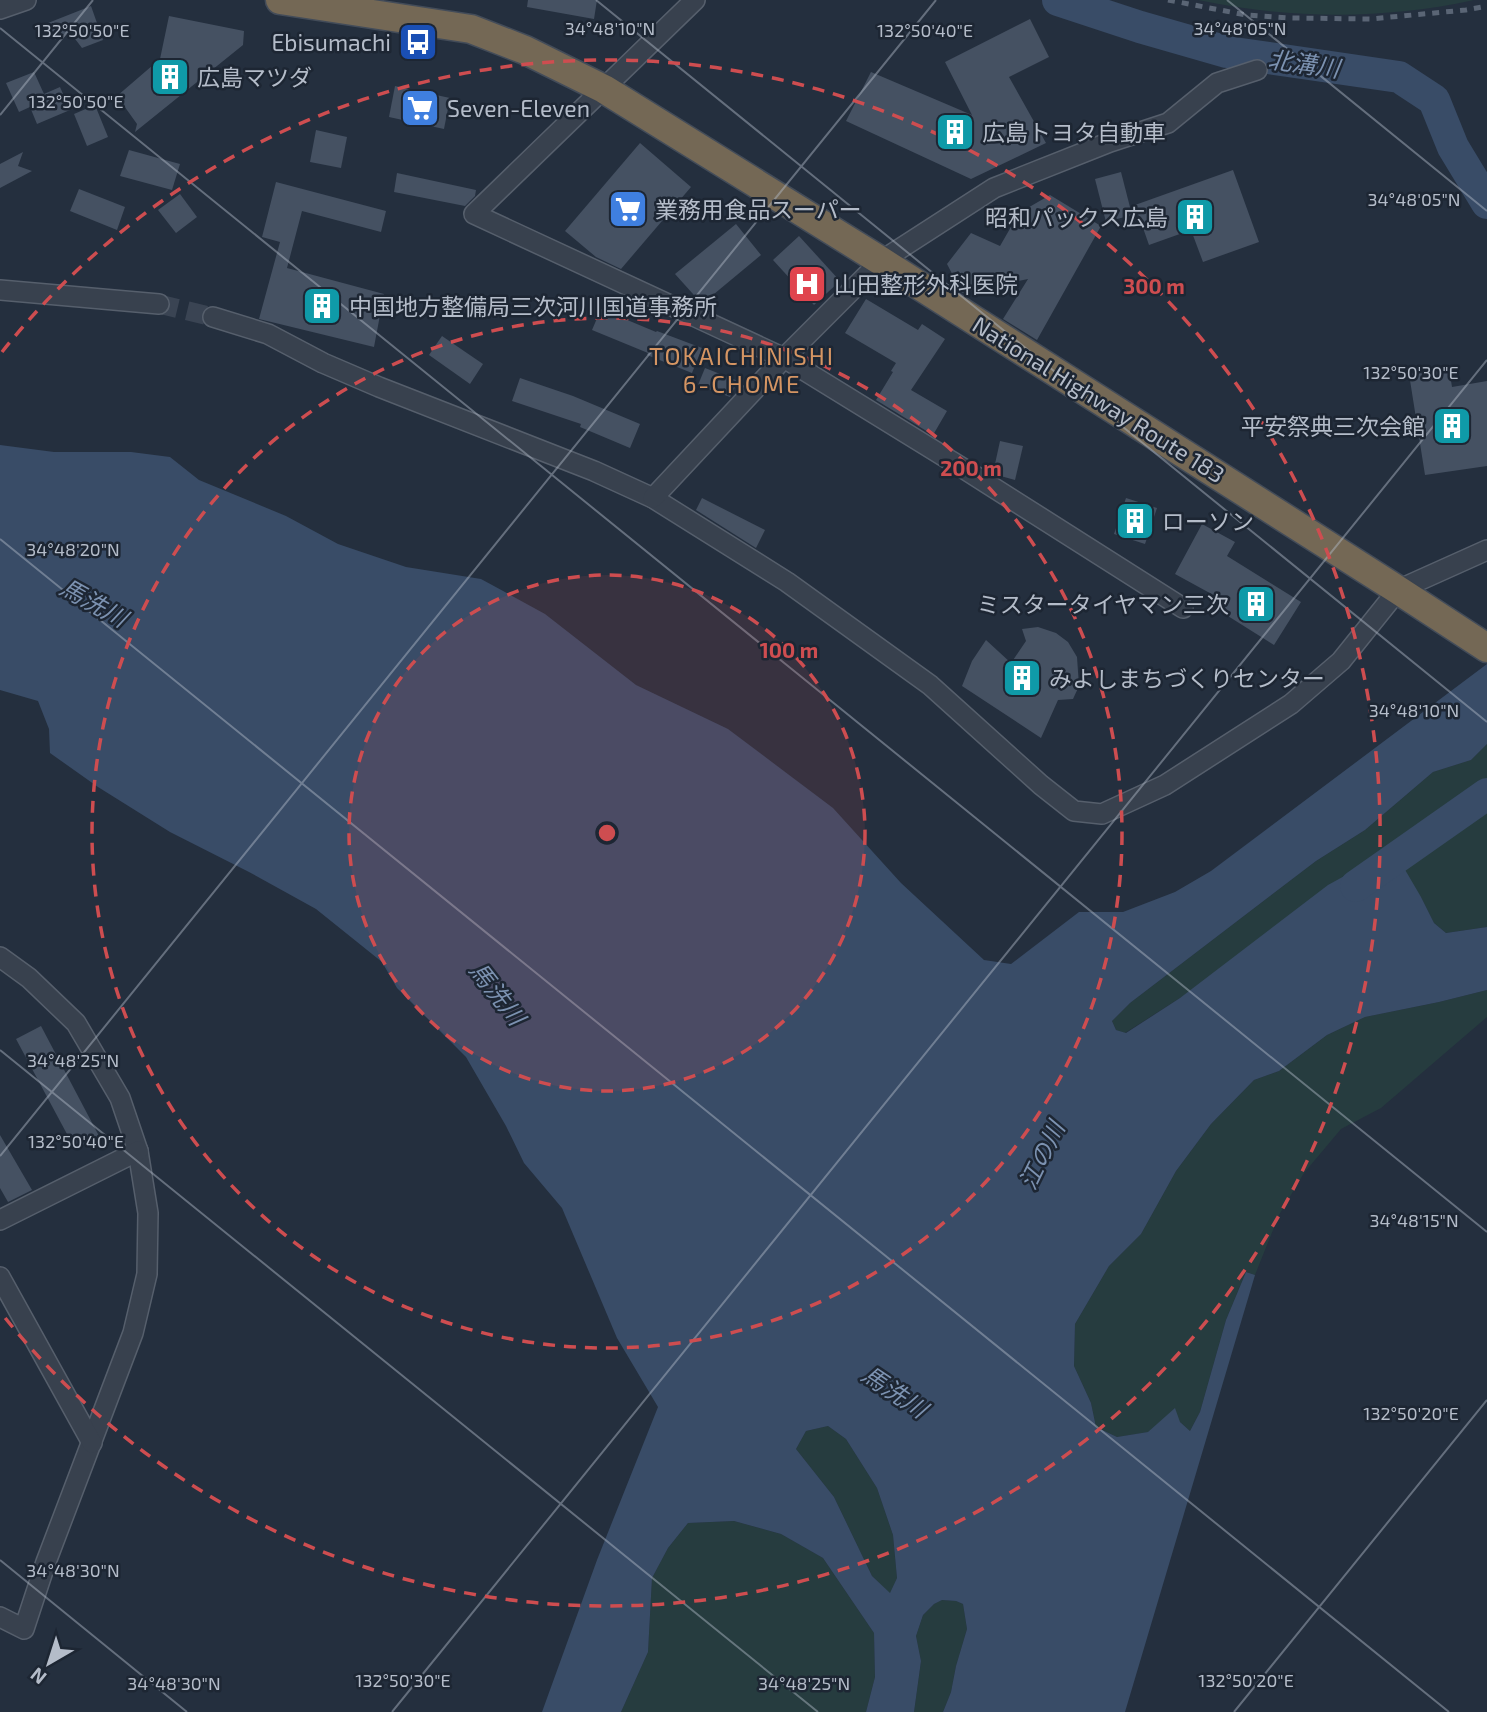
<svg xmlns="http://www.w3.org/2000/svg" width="1487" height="1712" viewBox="0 0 1487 1712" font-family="'Exo 2','Noto Sans JP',sans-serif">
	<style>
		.green { fill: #263c3f }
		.water { fill: #394c67; fill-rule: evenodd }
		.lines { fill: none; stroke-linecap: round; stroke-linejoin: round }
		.river { stroke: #394c67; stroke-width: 32 }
		.building { fill: #455162 }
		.minor-tunnel { stroke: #3a4453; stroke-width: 19; stroke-dasharray: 19 10; stroke-linecap: butt }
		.minor-casing { stroke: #565f6c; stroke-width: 22 }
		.highway-casing { stroke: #434c59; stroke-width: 31 }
		.minor { stroke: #38414e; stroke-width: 19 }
		.highway { stroke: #746855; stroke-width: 28 }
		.rail { stroke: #5a6575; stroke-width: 5; stroke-dasharray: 7 7; stroke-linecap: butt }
		.ticks { fill: none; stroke: #b4bcc9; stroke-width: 2; stroke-opacity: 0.45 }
		.ring { fill: none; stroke: #ce4d50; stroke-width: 3.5; stroke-dasharray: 12 9 }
		.labels { text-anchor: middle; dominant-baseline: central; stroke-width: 5; stroke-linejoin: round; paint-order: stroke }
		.poi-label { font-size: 23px; fill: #b4bcc9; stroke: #1d2633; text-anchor: start }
		.street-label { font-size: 23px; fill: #b4bcc9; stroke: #1d2633 }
		.water-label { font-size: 24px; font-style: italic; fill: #7c92b1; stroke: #1d2633 }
		.neighbourhood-label { font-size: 24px; letter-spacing: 2px; fill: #d59563; stroke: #1d2633 }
		.ticks-label { font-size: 18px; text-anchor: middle; fill: #b4bcc9; stroke: #1d2633; stroke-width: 5; stroke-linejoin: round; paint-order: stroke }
		.centre { fill: #ce4d50; stroke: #1d2633; stroke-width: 3.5 }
		.ring-label { font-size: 21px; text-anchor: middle; font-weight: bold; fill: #ce4d50; stroke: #1d2633; stroke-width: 5; stroke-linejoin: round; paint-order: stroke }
	</style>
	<rect width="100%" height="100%" fill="#242f3e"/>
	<g class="green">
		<path d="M1198 0H1474C1384 20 1287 19 1198 0Z"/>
		<polygon points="1487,744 1487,927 1446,933 1434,923 1421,897 1180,998 1125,1033 1116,1030 1112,1021 1130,1003 1316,861 1365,830 1433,772 1471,760"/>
		<polygon points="1487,990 1487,1017 1381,1108 1341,1129 1304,1173 1279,1215 1255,1275 1246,1272 1226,1320 1200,1412 1190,1431 1180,1422 1149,1432 1117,1437 1096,1427 1091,1403 1074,1366 1075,1324 1109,1266 1141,1234 1176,1171 1211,1124 1254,1080 1279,1071 1327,1035 1365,1017 1439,1002"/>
		<polygon points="828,1426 846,1439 877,1488 893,1535 897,1578 890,1594 872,1576 834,1497 796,1449 806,1431"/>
		<polygon points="734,1521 781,1534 823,1558 874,1633 875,1677 866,1712 621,1712 648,1652 652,1578 668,1548 688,1523"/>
		<polygon points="942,1600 956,1601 963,1604 967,1629 956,1666 951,1692 943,1712 914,1712 921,1661 916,1636 923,1615 934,1604"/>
	</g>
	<path class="water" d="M0 445 54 452H131L170 457 199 480 286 516 338 544 406 567 481 579 545 614 636 685 728 729 833 808 901 883 984 960 1011 964 1079 912H1123L1175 892 1211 871 1487 664V744L1471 760 1433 772 1365 830 1316 861 1130 1003 1112 1021 1116 1030 1126 1033 1180 998 1328 885 1379 857 1404 868 1421 897 1434 923 1446 933 1487 927V990L1439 1002 1365 1017 1327 1035 1279 1071 1254 1080 1211 1124 1176 1171 1141 1234 1109 1266 1075 1324 1074 1366 1091 1403 1096 1427 1117 1437 1148 1432 1175 1408 1180 1422 1190 1431 1200 1412 1226 1320 1246 1272 1255 1275 1125 1712H943L951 1692 956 1666 967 1629 963 1604 956 1601 942 1600 934 1604 923 1615 916 1636 921 1661 914 1712H866L875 1677 874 1633 823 1558 781 1534 734 1521 688 1523 668 1548 652 1578 648 1652 621 1712H542L597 1560 658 1407 617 1338 562 1208 524 1163 506 1126 466 1057 397 988 382 962 316 909 249 872 170 832 98 787 50 753 49 729 38 701 0 690ZM828 1426 846 1439 877 1488 893 1535 897 1578 890 1593 872 1576 834 1497 796 1449 806 1431Z"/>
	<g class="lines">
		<g class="river">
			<polyline points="1058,0 1140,27 1227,52 1399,77 1434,100 1453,147 1487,203"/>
			<polyline points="1356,886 1487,794"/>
		</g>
	</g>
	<g class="building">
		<polygon points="528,0 597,0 594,19 527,7"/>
		<polygon points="91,6 103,40 82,48 69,31 55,40 48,23"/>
		<polygon points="169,16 244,31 243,45 135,132 137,124 117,96 160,59"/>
		<polygon points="1030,19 1049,57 1009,77 1046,143 971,179 846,121 871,72 972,115 945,62"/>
		<polygon points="34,72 44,94 60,87 70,110 37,124 30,107 19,112 6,83"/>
		<polygon points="395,86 450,98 444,129 389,117"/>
		<polygon points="95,105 108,137 87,146 74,114"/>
		<polygon points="316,130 347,137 341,168 310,162"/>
		<polygon points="640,143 691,187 621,269 596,257 565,231"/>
		<polygon points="129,150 180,164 172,190 120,176"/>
		<polygon points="23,152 18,166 32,171 0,188 0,164"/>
		<polygon points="1233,170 1259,242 1203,262 1191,230 1149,245 1135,205"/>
		<polygon points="1121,172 1132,215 1106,222 1095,179"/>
		<polygon points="397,173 476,190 475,196 465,206 394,192"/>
		<polygon points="276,182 386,211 381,232 302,211 287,268 384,294 374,347 259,319 280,242 262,237"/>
		<polygon points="79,189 125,207 117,230 70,211"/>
		<polygon points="180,194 197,217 176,233 158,210"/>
		<polygon points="1050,195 1101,226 1037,340 1003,319 1028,279 962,293 947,264 971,233 1000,246 1019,213"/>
		<polygon points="736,224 761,255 702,304 675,274"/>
		<polygon points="799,236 840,281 814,305 773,260"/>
		<polygon points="866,299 918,330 922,324 945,339 911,390 947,411 933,435 876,400 893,372 891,371 896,363 845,333"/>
		<polygon points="601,309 656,332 657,331 702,348 692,373 647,355 648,353 592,330"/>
		<polygon points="442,336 483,364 470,384 429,355"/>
		<polygon points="705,368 738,381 730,397 698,385"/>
		<polygon points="1449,368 1452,387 1487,381 1487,466 1425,475 1409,374"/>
		<polygon points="520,378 573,396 640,424 630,448 580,427 581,424 512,401"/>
		<polygon points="1000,441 1023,446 1015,480 997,475 993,473"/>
		<polygon points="702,498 765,530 756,548 696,510"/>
		<polygon points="1126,498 1157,508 1145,544 1114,534"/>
		<polygon points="1202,524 1235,542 1227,556 1301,602 1274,645 1212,606 1217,597 1175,574"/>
		<polygon points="1038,627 1056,633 1068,642 1077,657 1079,686 1073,699 1058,700 1041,738 962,686 972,661 986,640 1011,663 1026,641 1022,629"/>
		<polygon points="41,1026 99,1136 75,1149 16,1039"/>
		<polygon points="0,1135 32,1190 8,1202 0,1188"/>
	</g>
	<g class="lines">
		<polyline class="minor-tunnel" points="159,304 213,317"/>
		<g class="minor-casing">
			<g id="minor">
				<polyline points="695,0 474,214 784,358 961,467 1183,608"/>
				<polyline points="0,9 26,0"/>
				<polyline points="0,290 159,304"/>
				<polyline points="213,317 268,334 323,363 379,387 594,471 653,498 787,582 930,685 1041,785 1074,811 1102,814 1165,785 1291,704 1341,661 1398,590 1487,550"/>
				<polyline points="653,498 784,358 881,261 994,188 1110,142 1168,123 1217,83 1257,70"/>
				<polyline points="0,957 29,978 76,1023 120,1098 138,1151 148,1213 147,1274 133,1333 46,1562 24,1629 0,1617"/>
				<polyline points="0,1220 138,1151"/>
				<polyline points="0,1277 92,1443"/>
			</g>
		</g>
		<g class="highway-casing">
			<polyline id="highway" points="280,0 471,29 525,50 604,89 881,261 1398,590 1487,648"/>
		</g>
		<use href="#minor" class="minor"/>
		<use href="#highway" class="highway"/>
		<polyline class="rail" points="1168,0 1246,15 1291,18 1370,19 1466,10 1487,6"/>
	</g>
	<path class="ticks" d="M596 0 1487 722M1227 0 1487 211M0 28 1487 1232M0 115 93 0M0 539 1449 1712M0 1050 818 1712M0 1156 936 0M0 1560 187 1712M392 1712 1487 360M1234 1712 1487 1400"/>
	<circle cx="607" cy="833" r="258" fill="#ce4d50" fill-opacity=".12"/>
	<g class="ring">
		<circle cx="607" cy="833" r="258"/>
		<circle cx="607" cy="833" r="515"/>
		<path d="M2 352A773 773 0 1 1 2 1314"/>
	</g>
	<defs>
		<g id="bus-square" transform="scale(2.0125)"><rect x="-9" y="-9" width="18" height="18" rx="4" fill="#1a4fb4" stroke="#1d2633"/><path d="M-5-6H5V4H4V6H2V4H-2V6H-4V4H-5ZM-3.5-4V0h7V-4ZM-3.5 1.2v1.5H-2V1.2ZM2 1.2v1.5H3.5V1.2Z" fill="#fff"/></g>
		<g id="building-square" transform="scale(2.0125)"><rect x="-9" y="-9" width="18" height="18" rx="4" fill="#0f9aa8" stroke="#1d2633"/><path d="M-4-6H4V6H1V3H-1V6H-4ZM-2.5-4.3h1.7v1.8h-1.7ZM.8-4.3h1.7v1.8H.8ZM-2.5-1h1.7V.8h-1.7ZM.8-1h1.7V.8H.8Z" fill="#fff"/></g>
		<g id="supermarket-square" transform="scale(2.0125)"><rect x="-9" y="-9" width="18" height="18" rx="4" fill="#3f7fe0" stroke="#1d2633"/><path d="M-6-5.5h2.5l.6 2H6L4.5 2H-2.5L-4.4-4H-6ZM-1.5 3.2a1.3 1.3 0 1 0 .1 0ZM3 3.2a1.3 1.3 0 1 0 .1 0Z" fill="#fff"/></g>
		<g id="hospital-square" transform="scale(2.0125)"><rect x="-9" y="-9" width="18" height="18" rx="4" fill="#e0444e" stroke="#1d2633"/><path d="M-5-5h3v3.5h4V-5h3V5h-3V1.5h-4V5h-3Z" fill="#fff"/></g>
	</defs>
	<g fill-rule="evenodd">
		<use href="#bus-square" x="418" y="42"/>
		<use href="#building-square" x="170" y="77"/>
		<use href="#supermarket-square" x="420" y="108"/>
		<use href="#building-square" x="955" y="132"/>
		<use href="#supermarket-square" x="628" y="209"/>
		<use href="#building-square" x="1195" y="217"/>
		<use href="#hospital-square" x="807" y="284"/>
		<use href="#building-square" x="322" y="306"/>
		<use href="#building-square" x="1452" y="426"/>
		<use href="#building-square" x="1135" y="521"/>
		<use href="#building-square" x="1256" y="604"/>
		<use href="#building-square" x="1022" y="678"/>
	</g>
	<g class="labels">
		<g class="poi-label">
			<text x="391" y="42" text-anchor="end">Ebisumachi</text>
			<text x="197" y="77">広島マツダ</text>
			<text x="447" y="108">Seven-Eleven</text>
			<text x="982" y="132">広島トヨタ自動車</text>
			<text x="655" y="209">業務用食品スーパー</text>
			<text x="1168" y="217" text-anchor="end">昭和パックス広島</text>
			<text x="834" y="284">山田整形外科医院</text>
			<text x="349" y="306">中国地方整備局三次河川国道事務所</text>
			<text x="1425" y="426" text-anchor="end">平安祭典三次会館</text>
			<text x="1162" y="521">ローソン</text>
			<text x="1229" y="604" text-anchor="end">ミスタータイヤマン三次</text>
			<text x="1049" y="678">みよしまちづくりセンター</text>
		</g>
		<g class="street-label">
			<text transform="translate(1099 399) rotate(32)">National Highway Route 183</text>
		</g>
		<g class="water-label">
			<text transform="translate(1304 63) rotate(8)">北溝川</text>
			<text transform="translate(94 602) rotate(29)">馬洗川</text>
			<text transform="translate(498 993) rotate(52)">馬洗川</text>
			<text transform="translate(1041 1155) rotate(-64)">江の川</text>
			<text transform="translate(895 1391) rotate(34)">馬洗川</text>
		</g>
		<g class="neighbourhood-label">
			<text x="742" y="355">TOKAICHINISHI<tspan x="742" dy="28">6-CHOME</tspan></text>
		</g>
	</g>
	<g class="ticks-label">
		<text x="610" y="35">34°48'10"N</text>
		<text x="1240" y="35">34°48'05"N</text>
		<text x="82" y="37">132°50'50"E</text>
		<text x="925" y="37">132°50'40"E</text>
		<text x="76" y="108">132°50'50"E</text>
		<text x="1414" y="206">34°48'05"N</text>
		<text x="1411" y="379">132°50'30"E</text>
		<text x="73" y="556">34°48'20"N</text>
		<text x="1414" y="717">34°48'10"N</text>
		<text x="73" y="1067">34°48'25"N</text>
		<text x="76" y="1148">132°50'40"E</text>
		<text x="1414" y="1227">34°48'15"N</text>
		<text x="1411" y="1420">132°50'20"E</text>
		<text x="73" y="1577">34°48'30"N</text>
		<text x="403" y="1687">132°50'30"E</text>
		<text x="1246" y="1687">132°50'20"E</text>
		<text x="174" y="1690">34°48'30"N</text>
		<text x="804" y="1690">34°48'25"N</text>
	</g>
	<circle cx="607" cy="833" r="10" class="centre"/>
	<g class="ring-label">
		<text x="1154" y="294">300 m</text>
		<text x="971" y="476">200 m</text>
		<text x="789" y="658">100 m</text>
	</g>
	<g transform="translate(49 1663) rotate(219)" stroke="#1d2633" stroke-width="5" paint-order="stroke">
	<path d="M0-5L12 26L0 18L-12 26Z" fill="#b4bcc9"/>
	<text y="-10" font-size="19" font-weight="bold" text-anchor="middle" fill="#b4bcc9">N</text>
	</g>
</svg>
